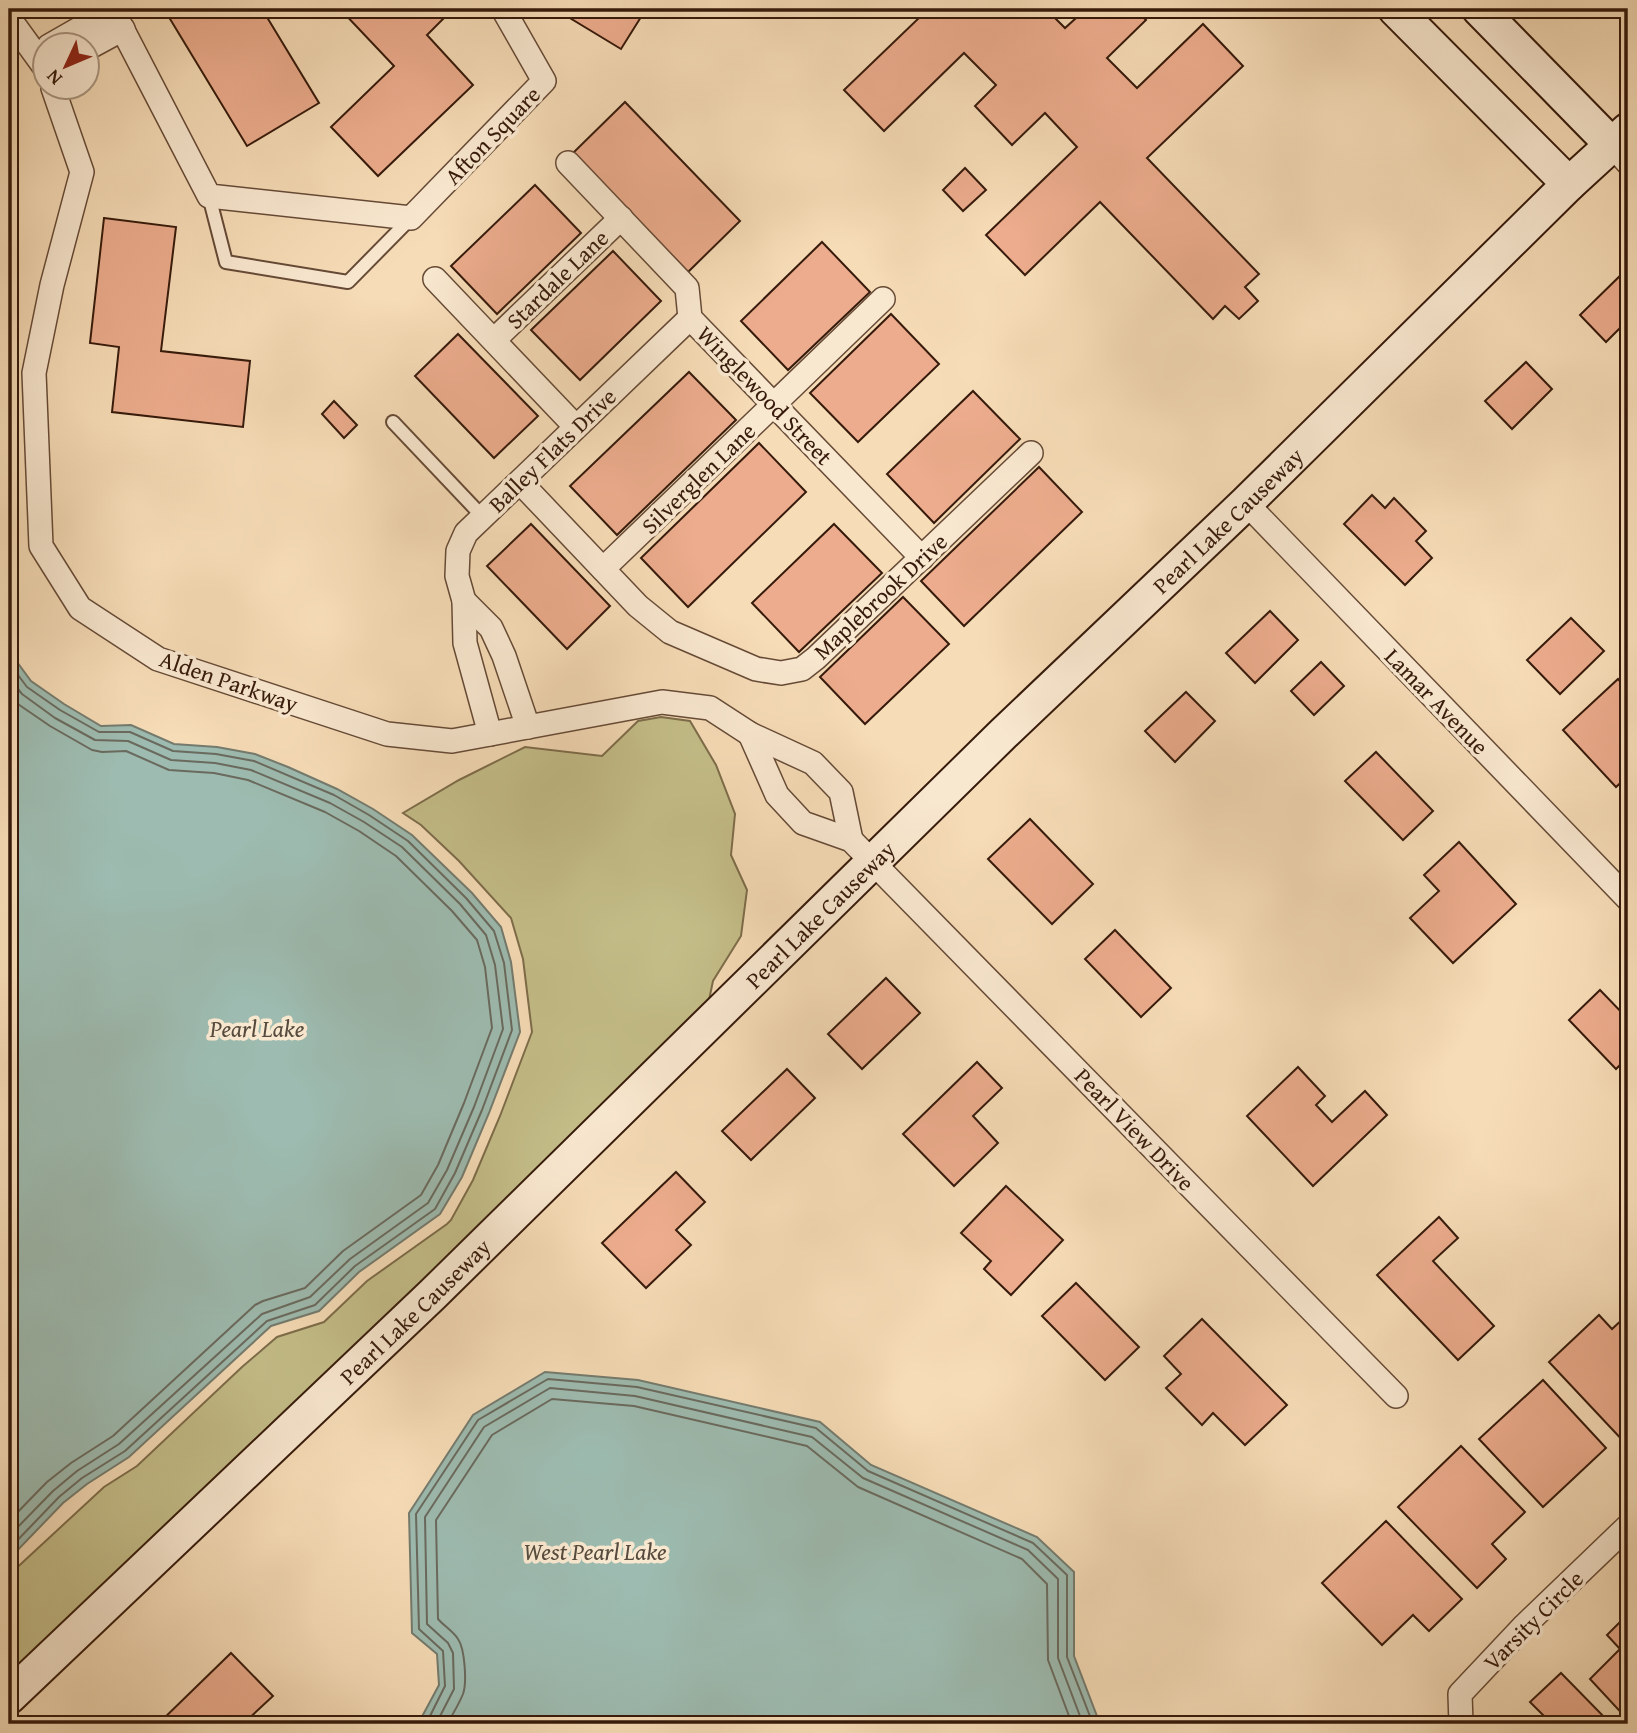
<svg xmlns="http://www.w3.org/2000/svg" width="1637" height="1733" viewBox="0 0 1637 1733" font-family="'Gentium Book Plus',serif">
	<style>
		.green { fill: #c4be89; stroke: #7d6c4a; stroke-width: 2 }
		.water { fill: #9dbbb0; stroke: #747b6e; stroke-width: 2 }
		.lines { fill: none; stroke-linecap: round; stroke-linejoin: round }
		.shore { stroke: #6a6a5e; stroke-width: 2 }
		.building { fill: #ecac8d; stroke: #361a0b; stroke-width: 2 }
		.lane-casing { stroke: #664a36; stroke-width: 16 }
		.street-casing { stroke: #664a36; stroke-width: 26 }
		.secondary-casing { stroke: #361a0b; stroke-width: 37 }
		.lane { stroke: #f9e8d0; stroke-width: 12 }
		.street { stroke: #f9e8d0; stroke-width: 23 }
		.secondary { stroke: #f9e8d0; stroke-width: 33 }
		.labels { text-anchor: middle; dominant-baseline: central; stroke-width: 7; stroke-linejoin: round; paint-order: stroke }
		.street-label { font-size: 23px; fill: #361a0b; stroke: #f9e8d0 }
		.water-label { font-size: 24px; font-style: italic; fill: #554a3d; stroke: #f9e8d0 }
	</style>
	<rect width="100%" height="100%" fill="#f6dcb7"/>
	<filter id="stains"><feTurbulence type="fractalNoise" baseFrequency=".00286" numOctaves="4"/><feColorMatrix values="0 0 0 0 .2 0 0 0 0 .09 0 0 0 0 .02 0 0 0 .5 -.17"/></filter>
	<radialGradient id="worn" r=".72"><stop offset=".6" stop-color="#630" stop-opacity="0"/><stop offset="1" stop-color="#630" stop-opacity=".3"/></radialGradient>
	<polygon class="green" points="661,717 690,721 716,765 735,814 731,855 747,890 741,936 713,981 708,1005 527,1182 9,1677 9,1575 104,1487 137,1466 242,1367 277,1337 324,1322 367,1281 447,1224 451,1220 473,1180 500,1116 532,1032 523,959 511,918 459,861 421,825 403,813 459,780 525,747 602,756 638,721"/>
	<g class="water">
		<polygon points="9,520 16,556 10,602 9,651 31,681 64,704 101,726 131,725 174,744 217,747 255,754 288,767 337,789 373,809 412,835 472,893 501,927 511,962 520,1032 489,1113 462,1177 440,1214 359,1272 319,1311 271,1326 129,1457 87,1484 63,1503 9,1559"/>
		<polygon points="545,1372 638,1380 820,1422 871,1465 1037,1537 1074,1572 1074,1656 1100,1724 418,1724 439,1685 437,1654 412,1633 409,1513 473,1415"/>
	</g>
	<g class="lines">
		<g class="shore">
			<polyline points="9,663 27,687 60,710 99,732 130,732 173,751 216,754 254,761 334,795 369,815 408,841 466,898 494,931 504,963 512,1030 482,1110 455,1173 435,1209 355,1266 315,1305 267,1321 125,1451 82,1478 59,1497 9,1549"/>
			<polyline points="9,678 22,694 55,718 95,740 128,741 171,760 215,763 251,770 330,803 364,822 402,847 460,904 486,935 495,965 503,1029 474,1107 447,1170 428,1203 350,1259 310,1297 262,1314 119,1444 77,1471 53,1491 9,1536"/>
			<polyline points="9,695 15,702 50,726 92,750 102,752 126,751 169,770 214,773 248,780 325,812 359,831 396,856 452,911 477,940 485,967 492,1028 464,1103 438,1165 421,1195 343,1251 305,1288 263,1301 255,1305 113,1436 71,1463 47,1482 9,1521"/>
			<polyline points="426,1724 445,1686 443,1651 419,1629 416,1514 478,1420 548,1379 637,1387 816,1428 868,1471 1033,1543 1067,1575 1067,1657 1093,1724"/>
			<polyline points="436,1724 454,1689 453,1653 448,1643 427,1624 425,1517 484,1427 550,1388 635,1396 812,1437 863,1478 1028,1550 1058,1579 1058,1658 1083,1724"/>
			<path d="M447 1724C453 1714 459 1704 463 1694 467 1683 465 1649 458 1639 453 1631 444 1626 438 1619L436 1520 492 1435 552 1399 634 1406 807 1446 858 1487 1022 1559 1047 1584 1048 1660 1072 1724"/>
		</g>
	</g>
	<g class="building">
		<polygon points="164,9 262,9 319,103 247,146"/>
		<polygon points="340,9 443,9 448,14 427,35 473,85 378,176 331,127 394,66"/>
		<polygon points="555,9 646,9 621,49"/>
		<polygon points="914,9 1046,9 1065,28 1086,9 1136,9 1146,20 1107,58 1137,88 1203,24 1243,66 1147,158 1259,274 1245,287 1258,301 1239,319 1225,306 1213,319 1100,202 1025,275 986,235 1077,147 1045,113 1012,145 975,106 996,85 964,53 884,131 844,90 921,16"/>
		<polygon points="625,102 740,221 688,272 573,153"/>
		<polygon points="965,168 986,190 963,211 943,190"/>
		<polygon points="535,185 581,233 497,314 451,266"/>
		<polygon points="104,218 176,227 161,351 250,361 243,427 112,412 119,347 90,343"/>
		<polygon points="822,242 870,292 788,370 741,321"/>
		<polygon points="613,251 661,301 580,380 531,330"/>
		<polygon points="1628,268 1628,320 1606,342 1580,315"/>
		<polygon points="891,314 939,364 858,442 810,393"/>
		<polygon points="458,334 538,416 494,458 415,376"/>
		<polygon points="1526,362 1552,389 1512,429 1485,401"/>
		<polygon points="689,372 736,420 617,535 570,486"/>
		<polygon points="973,391 1020,439 934,523 887,474"/>
		<polygon points="334,401 357,425 344,438 322,414"/>
		<polygon points="759,443 806,492 688,607 641,558"/>
		<polygon points="1039,467 1082,512 964,626 921,581"/>
		<polygon points="1372,495 1385,508 1394,498 1426,531 1416,541 1432,558 1405,585 1344,524"/>
		<polygon points="531,524 610,606 567,649 487,566"/>
		<polygon points="834,524 882,573 799,652 752,603"/>
		<polygon points="903,597 949,644 865,724 820,677"/>
		<polygon points="1270,611 1298,640 1255,683 1226,653"/>
		<polygon points="1571,618 1604,651 1560,694 1527,660"/>
		<polygon points="1321,662 1344,686 1314,715 1291,691"/>
		<polygon points="1618,679 1628,690 1628,776 1616,787 1563,730"/>
		<polygon points="1186,692 1215,721 1175,762 1145,731"/>
		<polygon points="1376,752 1433,811 1403,840 1345,781"/>
		<polygon points="1030,819 1093,884 1052,924 988,859"/>
		<polygon points="1459,842 1516,904 1453,963 1410,918 1439,891 1424,875"/>
		<polygon points="1115,930 1171,988 1141,1017 1085,959"/>
		<polygon points="886,978 920,1013 862,1069 828,1034"/>
		<polygon points="1600,990 1628,1019 1628,1057 1616,1069 1569,1020"/>
		<polygon points="977,1062 1002,1088 973,1116 998,1143 954,1186 903,1134"/>
		<polygon points="1298,1067 1325,1096 1316,1105 1332,1122 1365,1091 1387,1115 1313,1186 1247,1116"/>
		<polygon points="787,1069 815,1098 751,1160 722,1131"/>
		<polygon points="676,1172 705,1202 676,1230 691,1245 646,1288 602,1243"/>
		<polygon points="1006,1186 1063,1240 1011,1295 984,1269 991,1261 961,1233"/>
		<polygon points="1439,1217 1458,1238 1433,1261 1494,1326 1458,1360 1377,1275"/>
		<polygon points="1076,1283 1139,1347 1105,1380 1042,1316"/>
		<polygon points="1599,1315 1612,1329 1626,1316 1628,1319 1628,1443 1626,1444 1549,1362"/>
		<polygon points="1202,1319 1287,1405 1245,1445 1213,1413 1202,1425 1166,1388 1181,1374 1164,1356"/>
		<polygon points="1543,1380 1606,1448 1543,1507 1479,1439"/>
		<polygon points="1461,1446 1525,1512 1492,1544 1506,1559 1477,1588 1398,1507"/>
		<polygon points="1386,1521 1462,1599 1429,1631 1413,1615 1382,1645 1322,1583"/>
		<polygon points="1628,1614 1628,1720 1590,1679 1620,1649 1607,1635"/>
		<polygon points="231,1653 273,1696 243,1724 158,1724"/>
		<polygon points="1561,1673 1611,1724 1552,1724 1530,1702"/>
	</g>
	<g class="lines">
		<g class="lane-casing">
			<g id="lane">
				<polyline points="209,196 226,262 348,282 411,218"/>
				<polyline points="393,422 483,517"/>
			</g>
		</g>
		<g class="street-casing">
			<g id="street">
				<polyline points="112,9 209,196 411,218 544,81 503,9"/>
				<polyline points="9,18 46,69"/>
				<polyline points="49,46 112,10"/>
				<polyline points="88,48 123,29"/>
				<polyline points="53,88 82,172 52,285 34,373 41,546 80,608 158,659 387,734 452,741 662,702 710,708 750,734 813,763 841,792 851,840"/>
				<polyline points="1612,145 1628,163"/>
				<polyline points="568,163 687,288 690,318 922,558"/>
				<polyline points="435,279 576,427"/>
				<polyline points="494,340 621,218"/>
				<polyline points="520,482 638,606 670,632 756,669 781,673 802,669 816,658 1031,453"/>
				<polyline points="1246,503 1628,899"/>
				<polyline points="603,569 883,299"/>
				<polyline points="464,601 491,628 504,656 528,727"/>
				<polyline points="490,734 465,643 464,601 457,576 458,551 466,533 690,318"/>
				<polyline points="750,734 777,795 803,823 851,840 1396,1396"/>
				<polyline points="1461,1724 1460,1694 1525,1625 1628,1526"/>
			</g>
		</g>
		<g class="secondary-casing">
			<g id="secondary">
				<polyline points="1395,9 1569,184"/>
				<polyline points="1479,9 1612,145"/>
				<path id="s1" d="M9 1697 432 1295 1003 734 1246 503 1569 184 1628 130"/>
			</g>
		</g>
		<use href="#lane" class="lane"/>
		<use href="#street" class="street"/>
		<use href="#secondary" class="secondary"/>
	</g>
	<g class="labels">
		<g class="street-label">
			<text transform="translate(492 135) rotate(-46)">Afton Square</text>
			<text transform="translate(557 279) rotate(-44)">Stardale Lane</text>
			<text transform="translate(765 395) rotate(46)">Winglewood Street</text>
			<text transform="translate(552 450) rotate(-44)">Balley Flats Drive</text>
			<text transform="translate(698 478) rotate(-44)">Silverglen Lane</text>
			<text stroke="none"><textPath href="#s1" startOffset="1694">Pearl Lake Causeway</textPath></text>
			<text transform="translate(880 596) rotate(-43)">Maplebrook Drive</text>
			<text transform="translate(229 681) rotate(19)">Alden Parkway</text>
			<text transform="translate(1437 701) rotate(46)">Lamar Avenue</text>
			<text stroke="none"><textPath href="#s1" startOffset="1127">Pearl Lake Causeway</textPath></text>
			<text transform="translate(1135 1129) rotate(46)">Pearl View Drive</text>
			<text stroke="none"><textPath href="#s1" startOffset="560">Pearl Lake Causeway</textPath></text>
			<text transform="translate(1533 1620) rotate(-45)">Varsity Circle</text>
		</g>
		<g class="water-label">
			<text x="257" y="1028">Pearl Lake</text>
			<text x="595" y="1551">West Pearl Lake</text>
		</g>
	</g>
	<rect width="1637" height="1733" fill="none" stroke="#f6dcb7" stroke-width="35"/>
	<rect x="10" y="10" width="1616" height="1712" fill="none" stroke="#361a0b" stroke-width="3.5"/>
	<rect x="18" y="18" width="1602" height="1698" fill="none" stroke="#361a0b" stroke-width="2"/>
	<g transform="translate(66 66) rotate(226)"><circle r="33" fill="#f9e8d0" stroke="#ab9681" stroke-width="2"/>
	<path d="M0-5L12 26L0 18L-12 26Z" fill="#8f2418"/>
	<text y="-10" font-size="19" font-weight="bold" text-anchor="middle" fill="#361a0b">N</text>
	</g>
	<rect width="100%" height="100%" filter="url(#stains)"/>
	<rect width="100%" height="100%" fill="url(#worn)"/>
</svg>
